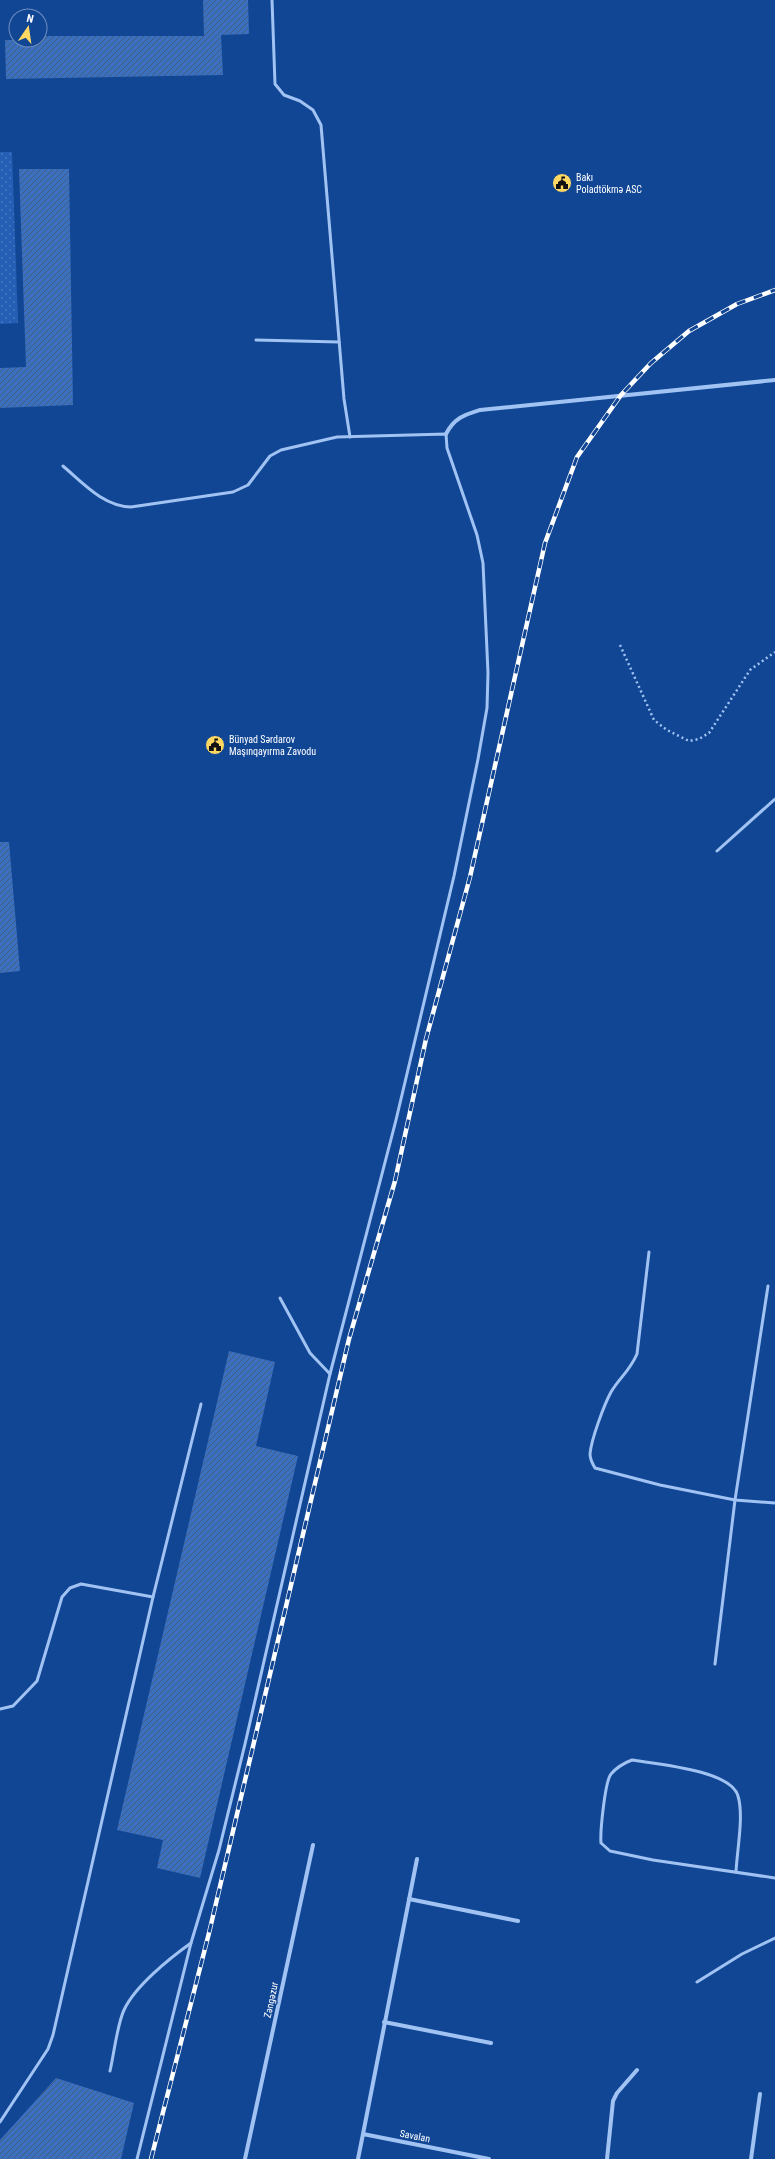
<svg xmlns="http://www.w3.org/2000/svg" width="775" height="2159" viewBox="0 0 775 2159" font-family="'Roboto Condensed',sans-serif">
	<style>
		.grass { fill: url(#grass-dots) }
		.building { fill: url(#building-hatch) }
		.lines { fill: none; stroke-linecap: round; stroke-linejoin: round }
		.path { stroke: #a1c3f3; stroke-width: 2.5; stroke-dasharray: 2 3; stroke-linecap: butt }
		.service { stroke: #a1c3f3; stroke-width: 3 }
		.minor { stroke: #a1c3f3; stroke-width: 4 }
		.rail-casing { stroke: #fff; stroke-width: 4.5 }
		.rail { stroke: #114695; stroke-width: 3; stroke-dasharray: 9; stroke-linecap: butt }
		.labels { text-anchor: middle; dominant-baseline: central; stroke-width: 3; stroke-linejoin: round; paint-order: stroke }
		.poi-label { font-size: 10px; fill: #fff; stroke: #114695; text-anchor: start }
		.street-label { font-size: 10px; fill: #fff; stroke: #114695 }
	</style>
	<defs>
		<pattern id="grass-dots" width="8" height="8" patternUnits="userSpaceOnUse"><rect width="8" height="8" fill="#245fb5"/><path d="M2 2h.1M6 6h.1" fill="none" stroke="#4577c0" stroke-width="1.8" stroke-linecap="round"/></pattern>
		<pattern id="building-hatch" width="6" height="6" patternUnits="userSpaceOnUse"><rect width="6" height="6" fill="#3a70be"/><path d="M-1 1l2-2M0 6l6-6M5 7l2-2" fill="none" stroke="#445c7f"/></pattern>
	</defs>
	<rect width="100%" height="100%" fill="#114695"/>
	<polygon class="grass" points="0,152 12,152 18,323 0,324"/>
	<g class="building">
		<polygon points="203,0 248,0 249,34 221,35 223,75 6,79 5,40 40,40 40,36 204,36"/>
		<polygon points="19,169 69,169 73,405 0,408 0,368 26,367"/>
		<polygon points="0,842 9,842 20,971 0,973"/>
		<polygon points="229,1351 275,1362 256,1446 298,1456 200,1878 157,1868 163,1840 117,1830"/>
		<polygon points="56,2078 134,2103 121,2159 0,2159 0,2140"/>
	</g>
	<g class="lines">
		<polyline class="path" points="620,645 654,720 667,730 689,741 699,739 709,733 750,670 775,652"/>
		<g class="service">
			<polyline points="272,0 275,84 284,95 300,101 313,110 321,125 344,399 350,437"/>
			<polyline points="256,340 339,342"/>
			<path d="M63 466C83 483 103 506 131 507L233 492 248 485 270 456 281 450 337 437 446 434 447 448 477 535 483 563 488 673 487 708 478 759 454 876 396 1120 330 1374 245 1744 219 1850 191 1943 137 2159"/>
			<polyline points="717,851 775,799"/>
			<path d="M649 1252 637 1354C629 1372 620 1377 611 1392 604 1405 591 1440 590 1454 590 1459 592 1463 595 1468L660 1485 735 1500 775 1503"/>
			<polyline points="280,1298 310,1353 330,1374"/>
			<polyline points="715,1664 735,1500 768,1286"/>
			<polyline points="0,1709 13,1706 37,1681 62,1597 70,1588 81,1584 153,1597"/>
			<path d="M736 1872C737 1850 744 1816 738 1796 731 1770 656 1764 632 1760 624 1763 617 1767 611 1774 605 1781 600 1832 601 1843L610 1851 653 1860 775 1878"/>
			<polyline points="697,1982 742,1954 775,1938"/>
			<path d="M110 2071C114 2054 117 2025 124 2010 135 1986 170 1958 191 1943"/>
			<polyline points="0,2122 48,2049 53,2035 153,1597 201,1404"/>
		</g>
		<g class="minor">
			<path d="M446 434C454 418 464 415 480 410L775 380"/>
			<polyline points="409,1899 518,1921"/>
			<polyline points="384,2022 491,2043"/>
			<polyline points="363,2134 417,1859"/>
			<polyline points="245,2159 313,1845"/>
			<polyline points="358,2159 363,2134 489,2159"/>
			<polyline points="607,2159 613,2101 617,2093 637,2070"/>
			<polyline points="751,2159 760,2094"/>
		</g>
		<g class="rail-casing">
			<polyline id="rail" points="151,2159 209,1933 349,1339 395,1181 426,1039 470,877 545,543 577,457 621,395 651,363 689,331 737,304 775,290"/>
		</g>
		<use href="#rail" class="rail"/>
	</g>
	<defs>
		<g id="civic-disc" transform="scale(1)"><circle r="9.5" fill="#ffd863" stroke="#114695"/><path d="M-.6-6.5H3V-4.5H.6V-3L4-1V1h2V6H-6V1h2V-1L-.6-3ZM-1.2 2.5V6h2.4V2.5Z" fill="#111"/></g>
	</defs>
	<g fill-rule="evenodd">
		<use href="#civic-disc" x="562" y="183"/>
		<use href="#civic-disc" x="215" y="745"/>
	</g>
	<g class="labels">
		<g class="poi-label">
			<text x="576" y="177">Bakı<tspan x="576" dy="12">Poladtökmə ASC</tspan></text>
			<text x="229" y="739">Bünyad Sərdarov<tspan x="229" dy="12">Maşınqayırma Zavodu</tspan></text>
		</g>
		<g class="street-label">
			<text transform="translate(271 2000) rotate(-78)">Zəngəzur</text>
			<text transform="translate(415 2136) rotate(11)">Savalan</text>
		</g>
	</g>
	<g transform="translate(28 28) rotate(13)"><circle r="19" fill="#114695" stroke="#7090bf"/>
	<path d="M0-3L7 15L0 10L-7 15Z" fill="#ffd863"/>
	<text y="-6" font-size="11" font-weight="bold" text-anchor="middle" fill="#ffffff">N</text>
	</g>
</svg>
